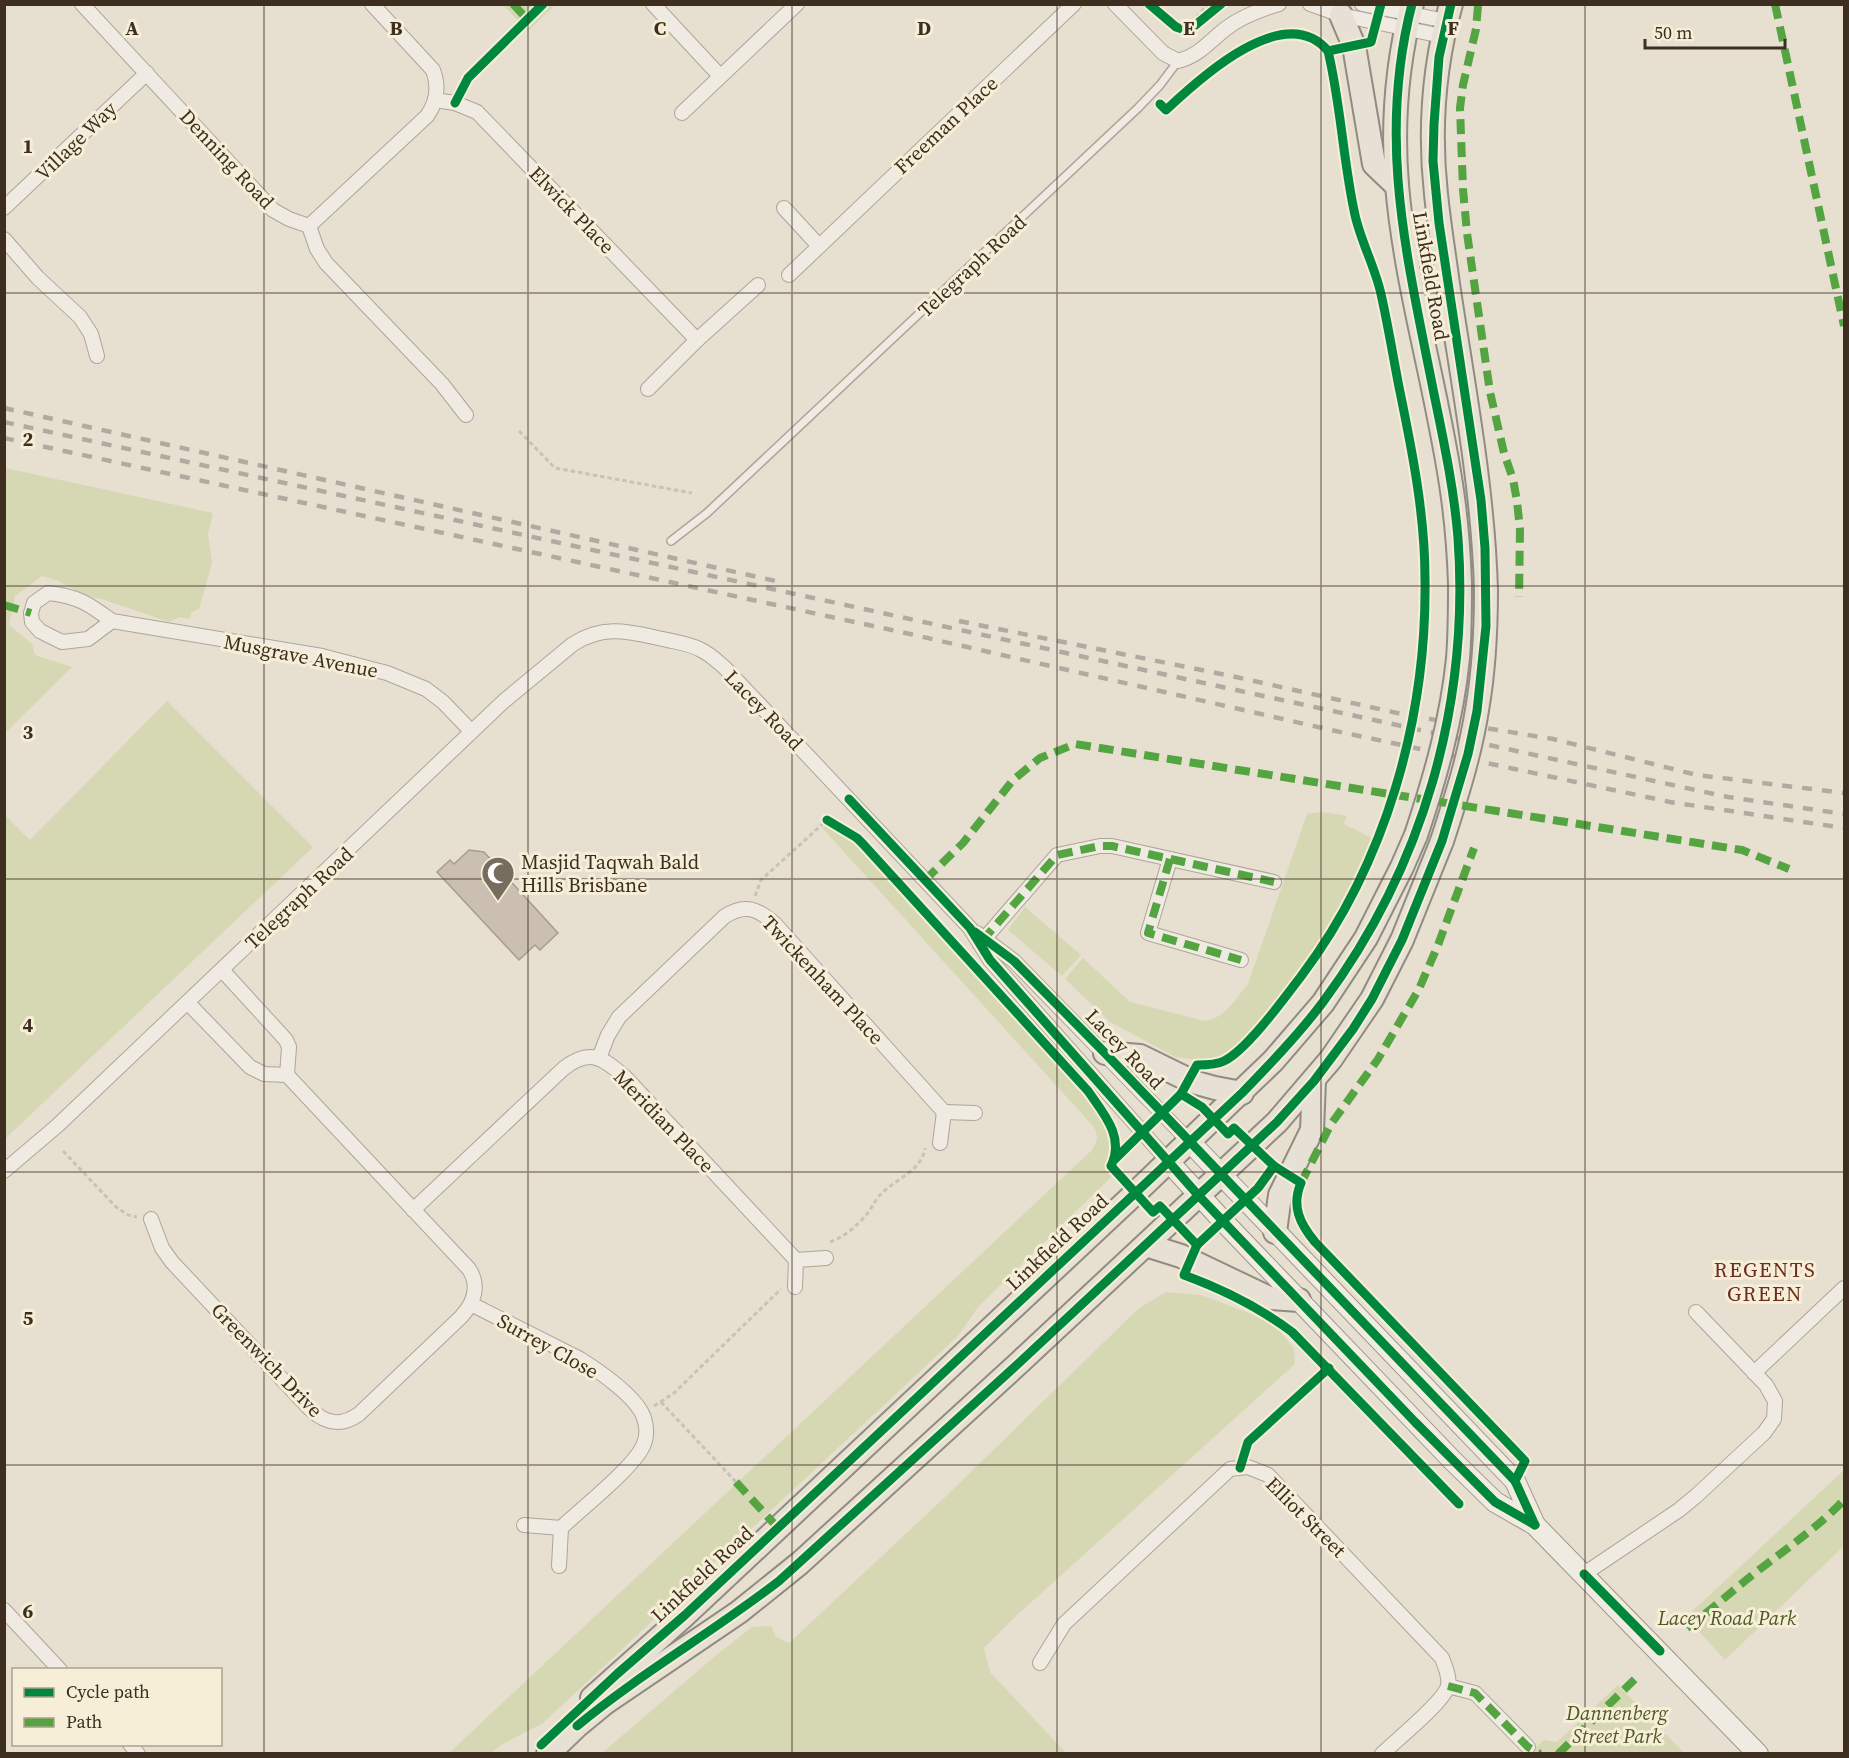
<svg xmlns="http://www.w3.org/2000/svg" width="1849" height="1758" viewBox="0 0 1849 1758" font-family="'Source Serif 4',serif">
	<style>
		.green { fill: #d6d7b3 }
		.building { fill: #cbbfb2; stroke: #a89c90; stroke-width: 1.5 }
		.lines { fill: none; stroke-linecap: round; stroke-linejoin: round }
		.lane-casing { stroke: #ada599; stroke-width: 10 }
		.street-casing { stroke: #ada599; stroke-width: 16 }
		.secondary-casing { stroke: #9c958a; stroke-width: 22 }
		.primary-casing { stroke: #928b80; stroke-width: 26 }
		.path { stroke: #c8c2b9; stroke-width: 3; stroke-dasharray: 4.5 3; stroke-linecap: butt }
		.lane { stroke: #efebe3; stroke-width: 7 }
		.street { stroke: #efebe3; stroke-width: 14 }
		.secondary { stroke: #efebe3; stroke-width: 20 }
		.primary { stroke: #e6e1d4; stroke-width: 22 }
		.rail { stroke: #afaaa2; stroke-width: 4.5; stroke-dasharray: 10 10; stroke-linecap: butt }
		.primary-bridge-casing { stroke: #928b80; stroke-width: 26; stroke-linecap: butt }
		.primary-bridge { stroke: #e6e1d4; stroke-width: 22 }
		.quiet { stroke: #54a441; stroke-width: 8; stroke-dasharray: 15 8; stroke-linecap: butt }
		.cycleway-casing { stroke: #f7eed8; stroke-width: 13 }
		.cycleway { stroke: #00873e; stroke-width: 9 }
		.grid { fill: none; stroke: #3d2e20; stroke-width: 1.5; stroke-opacity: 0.55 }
		.labels { text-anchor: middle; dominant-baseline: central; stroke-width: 6; stroke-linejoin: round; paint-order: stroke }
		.street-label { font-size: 20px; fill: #3d2e20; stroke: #f7eed8 }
		.poi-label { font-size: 20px; fill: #3d2e20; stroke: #f7eed8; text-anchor: start }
		.park-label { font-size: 20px; font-style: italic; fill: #4d5a26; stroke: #f7eed8 }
		.neighbourhood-label { font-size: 21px; letter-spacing: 1.5px; fill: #6b2e1e; stroke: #f7eed8 }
		.grid-label { font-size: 20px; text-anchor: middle; font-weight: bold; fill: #3d2e20; stroke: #f7eed8; stroke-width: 6; stroke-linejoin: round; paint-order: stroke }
	</style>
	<rect width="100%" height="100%" fill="#e7e0d1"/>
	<g class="green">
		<polygon points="503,5 555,5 528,31"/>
		<polygon points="5,468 213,513 208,534 212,563 199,609 191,612 190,619 180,617 169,622 105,600 84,595 59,581 42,576 15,596 9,625 32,644 35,655 72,667 5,733"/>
		<polygon points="167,701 313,847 5,1139 5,815 30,840"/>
		<path d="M1322 812 1347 816 1344 824 1372 838C1342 918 1292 984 1236 1047L1226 1054 1207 1061 1176 1057 1110 1022 1065 979 1083 958 1130 1002 1205 1021C1227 1017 1234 1000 1248 984L1307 814Z"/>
		<path d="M826 825 855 840 1080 1088C1099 1113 1122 1133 1107 1166L1110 1170 1111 1177 978 1307 958 1336 543 1723 501 1745 491 1753H449L1091 1151C1098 1142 1099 1136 1093 1126L825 831 822 828Z"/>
		<polygon points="1025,907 1081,955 1062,976 1008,930"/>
		<polygon points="1166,1292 1201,1295 1246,1312 1276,1326 1294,1349 1295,1364 1015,1617 984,1648 990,1672 1066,1753 602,1753 714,1657 752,1627 771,1626 776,1637 789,1643 945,1497 1139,1308"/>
		<polygon points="1844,1470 1844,1546 1725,1660 1686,1617"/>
		<polygon points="1618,1685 1684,1753 1529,1754 1544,1740 1557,1742"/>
	</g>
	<polygon class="building" points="469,850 484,852 558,933 540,950 535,945 519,960 437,872 450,860 454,864"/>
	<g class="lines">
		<g class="lane-casing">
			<polyline id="lane" points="671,541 707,513 1138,108 1160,85 1178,61"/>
		</g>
		<g class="street-casing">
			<g id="street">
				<polyline points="82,4 273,210 289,219 309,226 317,249 326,263 442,384 466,415"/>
				<polyline points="653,4 720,76"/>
				<path d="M1115 4 1163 53 1178 61C1198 56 1208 43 1224 30 1240 17 1259 10 1279 4"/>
				<polyline points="1310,4 1341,15 1442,36"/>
				<polyline points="1362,4 1446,21"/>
				<polyline points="435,100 455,103 477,112 697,340 648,389"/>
				<polyline points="682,113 797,4"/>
				<polyline points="4,208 147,73"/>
				<polyline points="784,208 819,246"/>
				<path d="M309 226 427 116C437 102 439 86 433 70L372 4"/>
				<polyline points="4,239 38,278 80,317 91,334 97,356"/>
				<polyline points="789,275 1074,4"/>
				<polyline points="697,340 758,285"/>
				<path d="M112 621 88 639 62 642 40 631 32 622 31 613 34 603 48 593C78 596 89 604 112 621L322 656 387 673 426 689 443 702 471 731"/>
				<polyline points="1170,859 1148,933 1241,960"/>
				<polyline points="977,933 1014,961 1189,1141"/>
				<polyline points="980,944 1057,855 1100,846 1112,846 1274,882"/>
				<polyline points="222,970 286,1040 289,1047 287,1075"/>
				<path d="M599 1058 608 1035 619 1017 725 916C746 903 758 909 775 924L944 1112"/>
				<polyline points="940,1143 944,1112 975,1113"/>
				<path d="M4 1171 57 1126 504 701 573 644C605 624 629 632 663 639 675 642 688 643 699 649 709 653 717 661 725 668L970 928 990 960 1168 1161"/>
				<path d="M413 1210 563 1069C589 1048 602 1057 625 1077L796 1260"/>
				<path d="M151 1219 162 1248 172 1262 310 1409C326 1424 341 1427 359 1414L461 1317C474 1303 480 1286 469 1269L287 1075 264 1074 250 1067 188 1003"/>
				<polyline points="795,1287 796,1260 826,1258"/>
				<path d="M471 1304 580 1359C599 1371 637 1397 644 1418 647 1427 647 1438 643 1446 633 1468 581 1509 561 1528"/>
				<polyline points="1754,1373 1844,1288"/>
				<polyline points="524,1525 561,1528 559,1566"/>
				<polyline points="1584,1574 1679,1510 1696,1496 1764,1433 1774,1419 1775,1401 1766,1385 1696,1312"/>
				<polyline points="4,1610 60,1670"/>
				<path d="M1040 1663 1064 1624 1230 1469 1248 1467 1268 1475 1442 1658C1445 1667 1450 1676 1448 1686 1444 1702 1396 1740 1382 1754"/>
				<polyline points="1448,1686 1475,1693 1528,1747"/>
				<polyline points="130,1744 138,1754"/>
			</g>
		</g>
		<g class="secondary-casing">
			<g id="secondary">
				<polyline points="1189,1141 1515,1481 1535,1525"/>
				<polyline points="1168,1161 1223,1221 1452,1460 1495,1502 1535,1525 1758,1754"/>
			</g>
		</g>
		<g class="primary-casing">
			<g id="primary">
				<path d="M1412 4C1397 63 1392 125 1397 185 1406 291 1439 393 1453 498 1457 527 1459 555 1460 584"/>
				<path d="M1451 4C1434 65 1429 131 1436 194 1439 224 1444 254 1448 284 1463 385 1483 487 1486 590"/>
				<polyline points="1341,15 1354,46 1374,164 1397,186"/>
				<polyline points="1105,1053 1140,1056 1193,1082 1215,1088 1242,1093"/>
				<polyline points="1275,1232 1280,1195 1312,1130 1314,1081"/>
				<polyline points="1146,1245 1181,1256 1269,1298 1299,1300"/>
				<polyline points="592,1698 685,1615 1128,1200 1273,1061 1323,1003 1366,938 1402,867 1416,835"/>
				<polyline points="548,1754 577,1726 605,1703 739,1612 800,1563 1020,1362 1277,1122 1331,1059 1372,999 1402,940 1442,841"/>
			</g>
		</g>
		<g class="path">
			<polyline points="1195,25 1198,15 1209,4"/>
			<polyline points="519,431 555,468 692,493"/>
			<polyline points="755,896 761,880 827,820"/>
			<polyline points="63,1151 116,1207 128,1215 137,1217"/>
			<path d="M830 1242C843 1238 858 1225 867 1214 872 1208 875 1200 880 1195 895 1179 922 1171 925 1148"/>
			<polyline points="661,1402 736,1482"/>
			<polyline points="654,1406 674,1393 781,1289"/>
		</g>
		<use href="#lane" class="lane"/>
		<use href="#street" class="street"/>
		<use href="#secondary" class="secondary"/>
		<use href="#primary" class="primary"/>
		<g class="rail">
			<polyline points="4,408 780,582"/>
			<polyline points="4,422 1728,797 1844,814"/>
			<polyline points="4,438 910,634 1331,730 1670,802 1844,828"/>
			<polyline points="959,621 1236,677 1406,715 1553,739 1697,775 1844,793"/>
		</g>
		<g class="primary-bridge-casing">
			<g id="primary-bridge">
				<path d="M1416 835C1435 778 1452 719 1458 658 1460 634 1460 609 1460 584"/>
				<path d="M1442 841C1456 798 1470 755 1477 710 1484 670 1486 630 1486 590"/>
			</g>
		</g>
		<use href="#primary-bridge" class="primary-bridge"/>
		<g class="quiet">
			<polyline points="513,4 528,20"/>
			<polyline points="1775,4 1844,326"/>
			<polyline points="1478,6 1476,29 1463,85 1460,108 1463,189 1467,233 1490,392 1504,453 1513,479 1517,501 1520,530 1519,597"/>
			<polyline points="4,605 31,613"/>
			<polyline points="1170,859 1148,933 1241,960"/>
			<polyline points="925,880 963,843 1013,780 1040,758 1075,744 1742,850 1789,869"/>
			<polyline points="982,941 1057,855 1100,846 1112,846 1274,882"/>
			<polyline points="1301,1183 1331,1124 1378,1059 1419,989 1438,945 1474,848"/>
			<polyline points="736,1482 778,1528"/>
			<path d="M1687 1628C1711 1610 1732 1591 1755 1573 1786 1549 1817 1528 1844 1500"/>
			<polyline points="1448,1686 1475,1693 1528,1747 1540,1754"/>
			<polyline points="1558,1754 1635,1679"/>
		</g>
		<g class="cycleway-casing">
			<g id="cycleway">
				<polyline points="1149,4 1176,27 1185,30 1193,27 1221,4"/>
				<polyline points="1328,51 1371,42 1381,4"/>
				<polyline points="455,103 468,78 543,4"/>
				<path d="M1160 104 1166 110C1201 77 1285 0 1328 51 1341 105 1343 161 1355 215 1361 242 1375 267 1381 294 1388 325 1393 356 1399 387 1412 450 1425 514 1425 579 1427 718 1386 863 1302 975 1286 996 1247 1050 1224 1061 1216 1065 1206 1065 1197 1065L1181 1094"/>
				<polyline points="849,799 970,928 990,960 1198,1195 1415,1422 1495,1502 1535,1525"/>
				<path d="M827 820 857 838 863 844 1088 1091C1104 1114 1125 1137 1111 1166L1153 1212 1160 1206 1197 1245 1258 1188 1274 1166 1234 1128 1228 1134 1202 1107 1181 1094 1114 1160"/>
				<polyline points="975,932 1014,961 1105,1053 1515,1481 1535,1525"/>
				<path d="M1274 1166 1301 1183C1291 1206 1300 1224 1315 1242L1525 1461 1515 1481"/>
				<path d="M1197 1245 1184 1275C1222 1289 1259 1307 1292 1332L1459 1504"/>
				<polyline points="1240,1468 1248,1442 1329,1368"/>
				<polyline points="1584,1574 1660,1651"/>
				<path d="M577 1726C641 1673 713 1632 779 1581L1020 1362 1277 1122 1314 1081 1353 1029 1372 999 1402 940 1442 841 1468 754 1477 711 1486 626 1485 548 1481 500 1439 223 1433 161 1434 124 1439 57 1451 4"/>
				<path d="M541 1745 617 1674 685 1615 1242 1093C1270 1064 1299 1034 1323 1002 1423 867 1470 705 1458 538 1454 488 1443 438 1433 389 1407 257 1377 139 1412 4"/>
			</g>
		</g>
		<use href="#cycleway" class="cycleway"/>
	</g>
	<path class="grid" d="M264 4V1754M528 4V1754M792 4V1754M1057 4V1754M1321 4V1754M1585 4V1754M4 293H1844M4 586H1844M4 879H1844M4 1172H1844M4 1465H1844"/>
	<defs>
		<g id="mosque-pin" transform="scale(1.725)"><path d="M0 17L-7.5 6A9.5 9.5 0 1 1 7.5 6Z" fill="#786c5e" stroke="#f7eed8"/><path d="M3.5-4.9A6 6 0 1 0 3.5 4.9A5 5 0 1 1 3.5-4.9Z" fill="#fff"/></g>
	</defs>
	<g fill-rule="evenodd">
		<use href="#mosque-pin" x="498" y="873"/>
	</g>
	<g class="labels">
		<g class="street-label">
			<text transform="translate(946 125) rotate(-43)">Freeman Place</text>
			<text transform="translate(76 141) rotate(-44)">Village Way</text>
			<text transform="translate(227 159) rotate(47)">Denning Road</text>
			<text transform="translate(572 210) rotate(46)">Elwick Place</text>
			<text transform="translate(972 266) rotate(-43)">Telegraph Road</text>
			<text transform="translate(1431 276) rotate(80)">Linkfield Road</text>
			<text transform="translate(301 656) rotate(11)">Musgrave Avenue</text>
			<text transform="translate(764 710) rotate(46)">Lacey Road</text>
			<text transform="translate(299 898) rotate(-43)">Telegraph Road</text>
			<text transform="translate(823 980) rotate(47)">Twickenham Place</text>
			<text transform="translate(1125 1049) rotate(46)">Lacey Road</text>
			<text transform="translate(664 1121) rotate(46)">Meridian Place</text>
			<text transform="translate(1057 1242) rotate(-43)">Linkfield Road</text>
			<text transform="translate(548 1346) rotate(29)">Surrey Close</text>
			<text transform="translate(267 1360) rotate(46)">Greenwich Drive</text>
			<text transform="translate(1306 1517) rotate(45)">Elliot Street</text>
			<text transform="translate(702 1574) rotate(-43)">Linkfield Road</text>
		</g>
		<g class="poi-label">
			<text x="521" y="862">Masjid Taqwah Bald<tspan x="521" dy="23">Hills Brisbane</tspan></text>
		</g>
		<g class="park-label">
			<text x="1727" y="1618">Lacey Road Park</text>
			<text x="1617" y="1713">Dannenberg<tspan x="1617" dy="23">Street Park</tspan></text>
		</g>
		<g class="neighbourhood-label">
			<text x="1765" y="1269">REGENTS<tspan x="1765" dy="24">GREEN</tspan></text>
		</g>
	</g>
	<g class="grid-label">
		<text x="132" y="35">A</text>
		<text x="396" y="35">B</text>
		<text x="660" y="35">C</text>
		<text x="924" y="35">D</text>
		<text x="1189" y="35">E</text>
		<text x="1453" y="35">F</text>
		<text x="28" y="153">1</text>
		<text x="28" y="446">2</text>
		<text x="28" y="739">3</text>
		<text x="28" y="1032">4</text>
		<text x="28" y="1325">5</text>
		<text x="28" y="1618">6</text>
	</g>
	<rect width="1849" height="1758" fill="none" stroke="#3d2e20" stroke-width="12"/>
	<rect x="12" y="1668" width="210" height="78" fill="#f7eed8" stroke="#ada18e" stroke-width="1.5"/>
	<rect x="24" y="1688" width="30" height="9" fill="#00873e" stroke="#ada18e" stroke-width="1.5"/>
	<text x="66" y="1698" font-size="18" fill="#3d2e20">Cycle path</text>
	<rect x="24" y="1718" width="30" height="9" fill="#54a441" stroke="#ada18e" stroke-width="1.5"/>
	<text x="66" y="1728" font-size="18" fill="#3d2e20">Path</text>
	<path d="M1645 39v9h140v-9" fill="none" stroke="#3d2e20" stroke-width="3"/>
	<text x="1654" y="39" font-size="18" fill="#3d2e20" stroke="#f7eed8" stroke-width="4.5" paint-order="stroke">50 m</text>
</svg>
